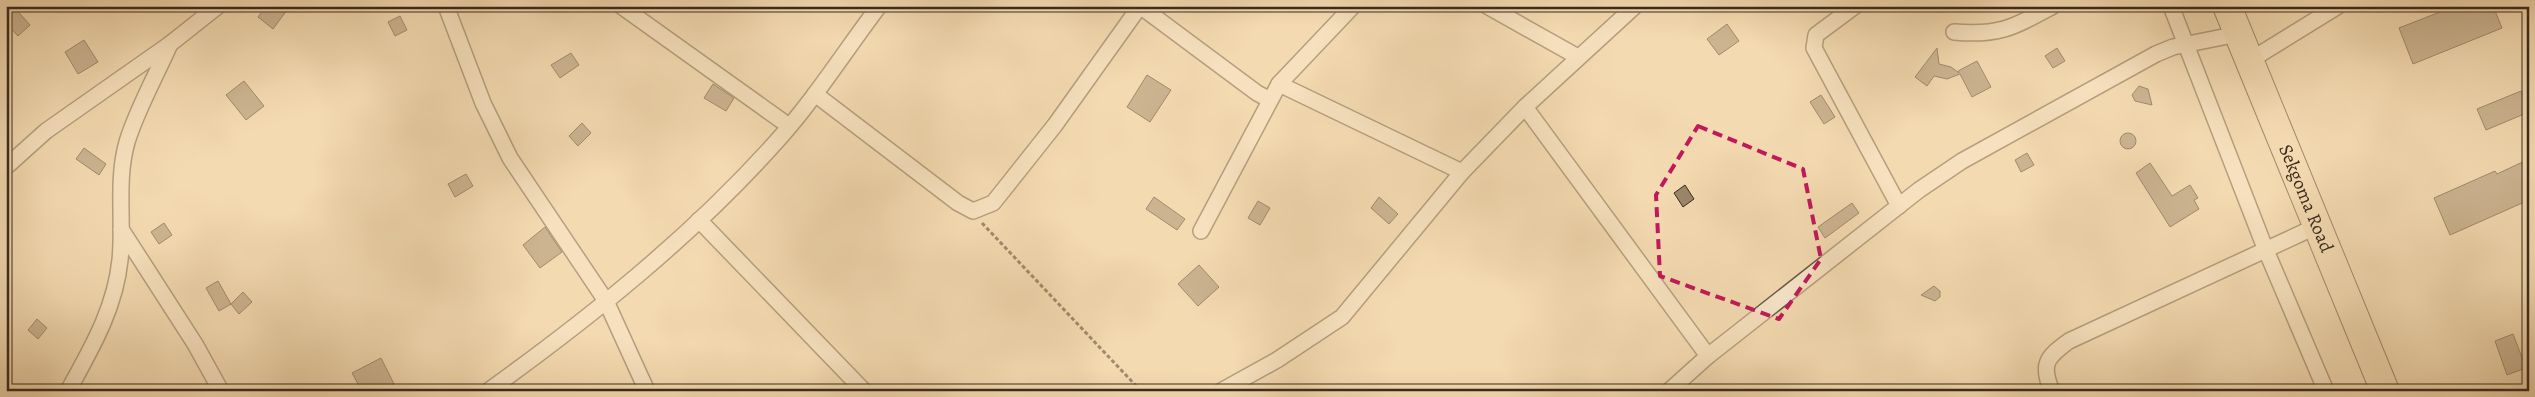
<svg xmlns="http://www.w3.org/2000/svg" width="2535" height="397" viewBox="0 0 2535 397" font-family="Alegreya,serif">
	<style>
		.building { fill: #9b866a; stroke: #3a2b1d }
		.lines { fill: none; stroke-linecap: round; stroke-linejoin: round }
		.street-casing { stroke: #685742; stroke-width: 18 }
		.highway-casing { stroke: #3a2b1d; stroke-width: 30 }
		.path { stroke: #3a2b1d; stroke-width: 3; stroke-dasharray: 4 2.5; stroke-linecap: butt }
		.street { stroke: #f8e7cc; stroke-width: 15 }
		.highway { stroke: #f4dab1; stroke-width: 28 }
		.marked { fill: none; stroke: #c2185b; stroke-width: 4; stroke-dasharray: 10 6; stroke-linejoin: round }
		.labels { text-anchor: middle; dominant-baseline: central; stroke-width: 4.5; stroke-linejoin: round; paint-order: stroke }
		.street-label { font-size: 19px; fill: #3a2b1d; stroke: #f8e7cc }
	</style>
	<rect width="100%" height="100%" fill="#f4dab1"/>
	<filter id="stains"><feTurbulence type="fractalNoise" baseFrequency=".004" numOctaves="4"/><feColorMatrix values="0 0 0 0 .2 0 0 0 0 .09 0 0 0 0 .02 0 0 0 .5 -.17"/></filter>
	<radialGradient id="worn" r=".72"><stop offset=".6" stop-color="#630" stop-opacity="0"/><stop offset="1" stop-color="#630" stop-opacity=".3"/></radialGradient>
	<g class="building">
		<polygon points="6,6 13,6 30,25 18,36 6,23"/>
		<polygon points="266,6 290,6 273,29 258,17"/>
		<polygon points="2438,6 2493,6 2502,28 2413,64 2399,28 2440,12"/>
		<polygon points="400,16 407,30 395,36 388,22"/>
		<polygon points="1727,24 1739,41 1719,55 1707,39"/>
		<polygon points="84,40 98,62 78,74 65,52"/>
		<polygon points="1937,48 1939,64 1951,67 1959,73 1958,71 1977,61 1991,87 1972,97 1960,74 1947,79 1934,76 1927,86 1915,77"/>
		<polygon points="2057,48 2065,61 2053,68 2045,56"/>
		<polygon points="571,53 579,65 560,78 551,65"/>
		<polygon points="1147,75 1171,90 1150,122 1127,107"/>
		<polygon points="244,81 264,106 246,120 226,95"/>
		<polygon points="713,84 734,98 726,111 704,98"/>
		<polygon points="2139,86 2148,89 2152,105 2135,101 2132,95"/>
		<polygon points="2521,91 2529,112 2486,130 2477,109"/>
		<polygon points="1821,95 1835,117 1824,124 1810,102"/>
		<polygon points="582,123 591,133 578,146 569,136"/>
		<circle cx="2128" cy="141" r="8"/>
		<polygon points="84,148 106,164 99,175 76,159"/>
		<polygon points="2027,153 2034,165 2021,172 2015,160"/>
		<polygon points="2529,159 2529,200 2450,235 2434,198 2495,171 2497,174"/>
		<polygon points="2150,163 2172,196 2190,185 2198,198 2194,200 2199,209 2170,227 2136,173"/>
		<polygon points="466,174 473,186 455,197 448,184"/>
		<polygon points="1685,185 1694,199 1683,207 1674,193"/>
		<polygon points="1154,197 1185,219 1177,230 1146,209"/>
		<polygon points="1379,197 1398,214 1389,224 1371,208"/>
		<polygon points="1258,201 1270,208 1260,225 1248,218"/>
		<polygon points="1852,203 1859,213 1825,238 1818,227"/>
		<polygon points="164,223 172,235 159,244 151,232"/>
		<polygon points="545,227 562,252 540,268 523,245"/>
		<polygon points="1199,265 1219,287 1198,306 1178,284"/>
		<polygon points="218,281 231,304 219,311 206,288"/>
		<polygon points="1934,286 1940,291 1940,297 1935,301 1921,295"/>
		<polygon points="243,292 252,302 239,314 231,304"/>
		<polygon points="37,319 47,328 38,339 28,330"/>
		<polygon points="2513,334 2526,368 2507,375 2495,341"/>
		<polygon points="381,358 394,384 381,391 362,391 352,373"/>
	</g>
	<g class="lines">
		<g class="street-casing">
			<g id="street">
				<polyline points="446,6 483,103 510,158 606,301 647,391"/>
				<polyline points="621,6 789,126"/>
				<polyline points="1487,6 1578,57"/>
				<polyline points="1855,6 1816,35 1814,48 1899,206"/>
				<polyline points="2171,6 2265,248 2326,391"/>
				<path d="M1954 32C2000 36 2014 27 2053 6"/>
				<polyline points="2249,61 2338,6"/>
				<polyline points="1279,84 1462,172"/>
				<polyline points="815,94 958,203 973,211 993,203 1009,183 1055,125 1140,6 1257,93 1270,100"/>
				<polyline points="1525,107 1708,356"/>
				<polyline points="6,167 46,131 170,44 218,6"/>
				<polyline points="699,220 864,391"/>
				<polyline points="121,229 195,344 221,391"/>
				<polyline points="1201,231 1279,84 1353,6"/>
				<path d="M68 391C91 349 115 309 120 260 124 222 116 180 127 142 137 109 156 76 170 44"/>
				<path d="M488 391C591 317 692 236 776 142 814 100 845 51 879 6"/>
				<polyline points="1221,391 1277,360 1342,317 1462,172 1525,107 1635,6"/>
				<polyline points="1669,391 1708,356 1919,190 1962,161 2156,54 2173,47 2238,34"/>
				<path d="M2052 391C2040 364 2047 357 2069 341L2317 226"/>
			</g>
		</g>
		<g class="highway-casing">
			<g id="highway">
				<path id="s1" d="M2227 6 2385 391"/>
			</g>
		</g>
		<polyline class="path" points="982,223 1141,391"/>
		<use href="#street" class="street"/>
		<use href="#highway" class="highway"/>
	</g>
	<path d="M0 0H2535V397H0ZM1698 126 1803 169 1821 259 1779 319 1660 276 1656 195Z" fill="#f4dab1" fill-opacity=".55" fill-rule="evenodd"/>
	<path class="marked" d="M1698 126 1803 169 1821 259 1779 319 1660 276 1656 195Z"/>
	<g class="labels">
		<g class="street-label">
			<text stroke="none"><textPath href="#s1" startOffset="208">Sekgoma Road</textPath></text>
		</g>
	</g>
	<rect width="2535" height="397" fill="none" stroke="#f4dab1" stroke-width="25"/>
	<rect x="8" y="8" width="2520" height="382" fill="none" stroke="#3a2b1d" stroke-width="2.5"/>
	<rect x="12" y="12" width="2510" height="372" fill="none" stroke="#3a2b1d"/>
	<rect width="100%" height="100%" filter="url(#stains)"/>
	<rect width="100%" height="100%" fill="url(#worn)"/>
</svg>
